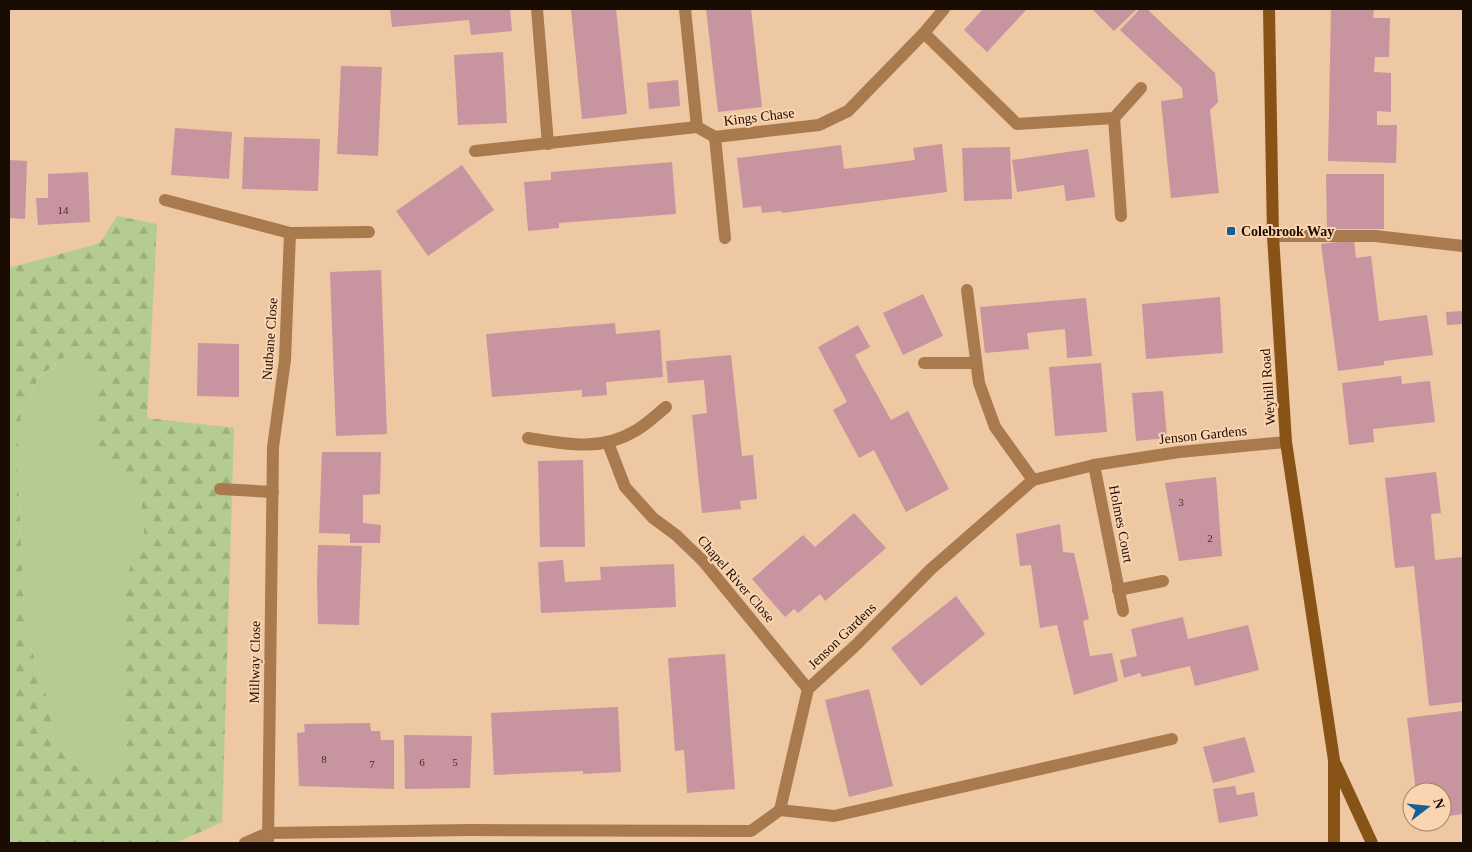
<svg xmlns="http://www.w3.org/2000/svg" width="1472" height="852" viewBox="0 0 1472 852" font-family="Georgia,serif">
	<style>
		.grass { fill: #b5cc90 }
		.forest { fill: url(#forest-firs); fill-rule: evenodd }
		.building { fill: #c8949f }
		.lines { fill: none; stroke-linecap: round; stroke-linejoin: round }
		.lane { stroke: #a87a4d; stroke-width: 12 }
		.street { stroke: #a87a4d; stroke-width: 12 }
		.secondary { stroke: #885316; stroke-width: 12 }
		.poi-dot { fill: #145f93; stroke: #fbd4b0; stroke-width: 2 }
		.labels { text-anchor: middle; dominant-baseline: central; stroke-width: 4; stroke-linejoin: round; paint-order: stroke }
		.number-label { font-size: 11px; fill: #452e29 }
		.street-label { font-size: 14px; fill: #190c02; stroke: #fbd4b0 }
		.poi-label { font-size: 14px; font-weight: bold; fill: #190c02; stroke: #fbd4b0; text-anchor: start }
	</style>
	<defs>
		<pattern id="forest-firs" width="22" height="20" patternUnits="userSpaceOnUse" patternTransform="scale(1.25)"><rect width="22" height="20" fill="#b5cc90"/><path d="M5 1l3.5 6h-7zM16 11l3.5 6h-7z" fill="#9bae7b"/></pattern>
	</defs>
	<rect width="100%" height="100%" fill="#eec7a3"/>
	<polygon class="grass" points="72,351 94,369 91,402 115,475 141,497 144,533 120,596 127,759 103,788 83,773 54,745 52,713 25,629 17,455 21,415 39,378"/>
	<path class="forest" d="M117 216 157 224 147 418 234 428 222 822 176 843H9V268L100 243ZM72 351 94 369 91 402 100 450 115 475 141 497 144 532 119 596 127 759 103 788 83 773 54 745 52 713 25 629 17 456 21 415 39 377Z"/>
	<g class="building">
		<polygon points="390,9 510,9 512,31 471,35 469,20 392,27"/>
		<polygon points="571,9 616,9 627,114 582,119"/>
		<polygon points="706,9 751,9 762,107 718,112"/>
		<polygon points="983,9 1027,9 987,52 964,30"/>
		<polygon points="1092,9 1137,9 1114,31"/>
		<polygon points="1140,9 1149,9 1149,11 1215,73 1218,102 1210,110 1219,193 1171,198 1161,101 1183,98 1182,88 1120,30"/>
		<polygon points="1331,9 1374,9 1373,18 1390,18 1389,57 1375,57 1374,72 1391,73 1391,112 1377,111 1377,125 1397,125 1396,163 1328,161"/>
		<polygon points="503,52 507,123 458,125 454,55"/>
		<polygon points="341,66 382,67 378,156 337,154"/>
		<polygon points="678,80 680,106 649,109 647,83"/>
		<polygon points="175,128 232,132 229,179 171,175"/>
		<polygon points="244,137 320,139 318,191 242,189"/>
		<polygon points="942,144 947,192 782,213 781,211 762,213 761,206 743,208 737,158 841,145 844,169 915,160 913,148"/>
		<polygon points="1010,147 1012,199 964,201 962,148"/>
		<polygon points="1088,149 1095,197 1066,201 1064,185 1017,192 1012,160"/>
		<polygon points="9,160 27,161 25,219 9,218"/>
		<polygon points="672,162 676,214 559,223 559,228 528,231 524,182 551,180 551,172"/>
		<polygon points="462,165 494,210 428,256 396,211"/>
		<polygon points="88,172 90,222 38,225 36,198 48,198 48,174"/>
		<polygon points="1326,174 1384,174 1384,229 1327,229"/>
		<polygon points="1354,240 1356,258 1371,256 1379,321 1427,315 1433,355 1384,361 1384,365 1338,371 1321,244"/>
		<polygon points="381,270 387,434 336,436 330,272"/>
		<polygon points="923,294 943,336 903,355 883,313"/>
		<polygon points="1220,297 1223,353 1146,359 1142,304"/>
		<polygon points="1086,298 1092,356 1067,358 1065,329 1027,333 1029,349 985,353 980,307"/>
		<polygon points="1463,311 1463,324 1447,325 1446,312"/>
		<polygon points="615,323 616,334 660,330 663,377 606,382 607,395 582,397 582,390 492,397 486,334"/>
		<polygon points="858,325 870,347 855,355 891,420 908,411 949,489 906,512 874,450 859,458 833,410 847,402 818,347"/>
		<polygon points="198,343 239,344 239,397 197,396"/>
		<polygon points="731,355 742,456 753,455 757,499 740,501 741,509 702,513 692,415 707,413 704,380 668,383 666,361"/>
		<polygon points="1101,363 1107,432 1055,436 1049,367"/>
		<polygon points="1401,376 1402,384 1430,381 1435,422 1373,429 1374,442 1349,445 1342,383"/>
		<polygon points="1163,391 1167,438 1136,441 1132,393"/>
		<polygon points="322,452 381,452 380,494 363,495 363,523 381,525 380,543 350,543 350,534 319,533"/>
		<polygon points="583,460 585,547 540,547 538,461"/>
		<polygon points="1436,472 1441,513 1431,514 1435,560 1463,557 1463,702 1429,706 1414,566 1395,568 1385,478"/>
		<polygon points="1216,477 1222,556 1179,561 1165,483"/>
		<polygon points="854,513 886,548 825,601 820,594 798,613 794,609 785,617 752,579 803,535 815,547"/>
		<polygon points="1060,524 1063,552 1074,553 1089,619 1083,621 1090,656 1112,653 1118,681 1074,695 1057,625 1040,628 1031,565 1020,566 1016,534"/>
		<polygon points="318,545 362,546 359,625 318,624 317,582"/>
		<polygon points="563,560 565,582 601,580 600,567 674,564 676,607 541,613 538,562"/>
		<polygon points="956,596 985,634 921,686 891,648"/>
		<polygon points="1183,617 1188,639 1248,625 1259,670 1195,686 1190,666 1142,677 1140,673 1124,678 1120,660 1137,656 1131,629"/>
		<polygon points="725,654 735,789 687,793 684,750 675,751 668,658"/>
		<polygon points="869,689 893,786 849,797 825,700"/>
		<polygon points="618,707 621,772 583,774 583,771 494,775 491,713"/>
		<polygon points="1462,711 1463,723 1463,814 1442,817 1442,792 1416,792 1407,718"/>
		<polygon points="370,723 371,731 380,731 381,740 394,740 394,789 299,786 297,733 305,732 304,724"/>
		<polygon points="404,735 472,736 470,788 405,789"/>
		<polygon points="1245,737 1255,772 1213,783 1203,747"/>
		<polygon points="1235,786 1237,795 1254,792 1258,816 1219,823 1213,789"/>
	</g>
	<g class="lines">
		<g class="lane">
			<polyline points="537,9 548,144"/>
			<polyline points="685,9 697,127"/>
			<polyline points="715,137 725,238"/>
			<polyline points="1273,236 1375,236 1463,246"/>
			<polyline points="780,810 834,816 1172,739"/>
		</g>
		<g class="street">
			<polyline points="924,33 1017,124 1114,118 1121,216"/>
			<polyline points="1114,118 1141,88"/>
			<polyline points="475,151 697,127 715,137 819,125 848,111 924,33 944,9"/>
			<polyline points="165,200 290,233"/>
			<polyline points="967,290 979,383 995,427 1033,480"/>
			<polyline points="924,363 976,363"/>
			<path d="M528 438C566 444 600 452 635 431 646 425 656 415 666 407"/>
			<polyline points="608,443 625,487 653,518 676,535 703,561 808,689"/>
			<polyline points="1094,465 1123,611"/>
			<polyline points="220,489 273,492"/>
			<polyline points="1118,590 1163,581"/>
			<polyline points="245,843 268,833 470,830 751,831 780,810 808,689 856,645 931,569 1033,480 1094,465 1179,452 1286,442"/>
			<polyline points="268,843 273,447 285,360 290,233 369,232"/>
		</g>
		<g class="secondary">
			<polyline points="1269,9 1273,236 1286,442 1334,760 1334,843"/>
			<polyline points="1336,765 1372,843"/>
		</g>
	</g>
	<rect class="poi-dot" x="1226" y="226" width="10" height="10" rx="2.5"/>
	<g class="labels">
		<g class="number-label">
			<text x="63" y="210">14</text>
			<text x="1181" y="502">3</text>
			<text x="1210" y="538">2</text>
			<text x="324" y="759">8</text>
			<text x="422" y="762">6</text>
			<text x="455" y="762">5</text>
			<text x="372" y="764">7</text>
		</g>
		<g class="street-label">
			<text transform="translate(759 117) rotate(-7)">Kings Chase</text>
			<text transform="translate(270 339) rotate(-86)">Nutbane Close</text>
			<text transform="translate(1268 387) rotate(-94)">Weyhill Road</text>
			<text transform="translate(1203 435) rotate(-6)">Jenson Gardens</text>
			<text transform="translate(1121 524) rotate(79)">Holmes Court</text>
			<text transform="translate(736 579) rotate(49)">Chapel River Close</text>
			<text transform="translate(842 636) rotate(-44)">Jenson Gardens</text>
			<text transform="translate(255 662) rotate(-89)">Millway Close</text>
		</g>
		<g class="poi-label">
			<text x="1241" y="231">Colebrook Way</text>
		</g>
	</g>
	<rect width="1472" height="852" fill="none" stroke="#190c02" stroke-width="20"/>
	<g transform="translate(1427 807) rotate(74)"><circle r="24" fill="#fbd4b0" stroke="#a1846a"/>
	<path d="M0-4L9 19L0 12L-9 19Z" fill="#145f93"/>
	<text y="-8" font-size="14" font-weight="bold" text-anchor="middle" fill="#190c02">N</text>
	</g>
</svg>
